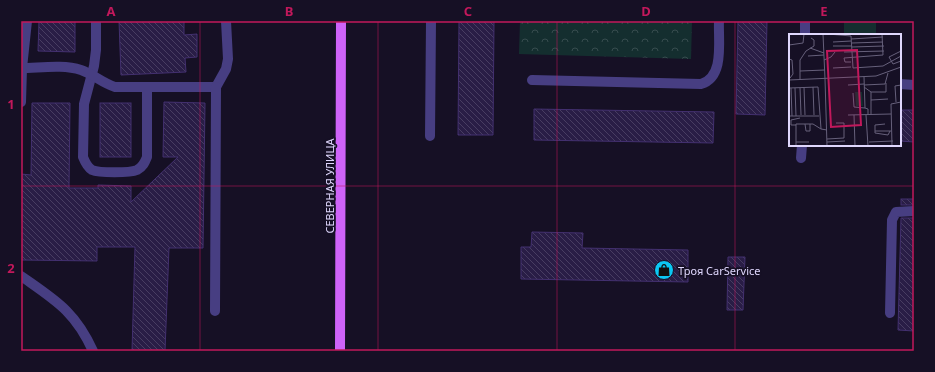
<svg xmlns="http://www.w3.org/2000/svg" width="935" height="372" viewBox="0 0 935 372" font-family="'Noto Sans',sans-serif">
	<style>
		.forest { fill: url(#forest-crowns) }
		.pitch { fill: #142e2f }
		.building { fill: url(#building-back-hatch); stroke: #433070 }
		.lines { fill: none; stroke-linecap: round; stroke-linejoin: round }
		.minor { stroke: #473e82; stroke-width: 10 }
		.major { stroke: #ce63f8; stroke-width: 10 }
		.grid { fill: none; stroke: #c2185b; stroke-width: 1; stroke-opacity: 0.55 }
		.labels { text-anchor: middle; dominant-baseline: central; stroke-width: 3.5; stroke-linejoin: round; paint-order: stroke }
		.street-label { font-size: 11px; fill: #dfd7fd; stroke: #161025 }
		.poi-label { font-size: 11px; fill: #dfd7fd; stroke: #161025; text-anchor: start }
		.inset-road { fill: none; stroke: #66607b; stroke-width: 1 }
		.view { fill: #c2185b; fill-opacity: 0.15; stroke: #c2185b; stroke-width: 2 }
		.inset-edge { fill: none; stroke: #dfd7fd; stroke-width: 2 }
		.neatline { fill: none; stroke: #c2185b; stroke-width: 1.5 }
		.grid-label { font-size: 13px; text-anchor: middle; font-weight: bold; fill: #c2185b }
	</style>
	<defs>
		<pattern id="forest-crowns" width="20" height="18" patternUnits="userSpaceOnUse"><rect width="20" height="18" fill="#142e2f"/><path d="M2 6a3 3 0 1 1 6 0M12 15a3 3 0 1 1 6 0" fill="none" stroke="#364c4e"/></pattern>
		<pattern id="building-back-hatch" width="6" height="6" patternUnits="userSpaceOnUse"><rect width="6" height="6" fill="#291d46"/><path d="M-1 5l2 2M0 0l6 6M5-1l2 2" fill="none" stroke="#483d62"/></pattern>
	</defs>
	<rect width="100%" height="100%" fill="#161025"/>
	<polygon class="forest" points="520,21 692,21 691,59 519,54"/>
	<rect class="pitch" x="844" y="21" width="32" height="14"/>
	<g class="building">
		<polygon points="39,21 75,21 75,52 38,51"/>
		<polygon points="119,21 184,21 184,35 197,34 197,57 185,58 186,72 121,75"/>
		<polygon points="459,21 494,21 493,135 458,135"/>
		<polygon points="738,21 767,21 765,115 736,114"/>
		<polygon points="164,102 205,103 203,248 169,248 165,351 132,351 135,247 97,247 97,261 21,260 21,174 31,175 32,103 70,103 69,188 98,188 98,185 131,186 131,202 178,157 163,157"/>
		<rect x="100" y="103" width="31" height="54"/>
		<polygon points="534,109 714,112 713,143 534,140"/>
		<polygon points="900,110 914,110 914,142 900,141"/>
		<rect x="901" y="199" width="13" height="6"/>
		<polygon points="901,218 914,218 914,331 898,330"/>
		<polygon points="532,232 583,233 582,248 688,250 688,282 521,279 521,247 531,247"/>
		<polygon points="728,257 745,257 743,310 727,310"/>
	</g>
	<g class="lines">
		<g class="minor">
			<path d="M96 21V50L94 66 84 104 83 157C85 162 87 167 92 170 99 173 130 173 137 170 143 167 145 162 147 157V87"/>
			<polyline points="805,35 805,21"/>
			<path d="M21 68C39 68 63 64 81 70 93 74 102 83 115 87H216L226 69 228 59 226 21"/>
			<path d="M532 80 701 84C725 77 718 41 719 21"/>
			<polyline points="900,84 914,85"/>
			<polyline points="21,102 22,68 27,21"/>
			<polyline points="430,136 431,21"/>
			<polyline points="801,158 802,145"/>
			<path d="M21 276C55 300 75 311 93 351"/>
			<polyline points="215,311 216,87"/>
			<polyline points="890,313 892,220 896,212 914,211"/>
		</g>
		<polyline class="major" points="340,351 341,21"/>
	</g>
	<path class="grid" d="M200 21V351M378 21V351M557 21V351M735 21V351M21 186H914"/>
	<defs>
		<g id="shop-disc" transform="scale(1)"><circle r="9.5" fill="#0cc7f4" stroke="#161025"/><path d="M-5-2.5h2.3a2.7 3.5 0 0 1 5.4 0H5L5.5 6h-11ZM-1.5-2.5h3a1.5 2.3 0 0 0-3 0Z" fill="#111"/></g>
	</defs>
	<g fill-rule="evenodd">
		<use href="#shop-disc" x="664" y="270"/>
	</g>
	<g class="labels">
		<g class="street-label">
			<text transform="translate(329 186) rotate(-90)">СЕВЕРНАЯ УЛИЦА</text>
		</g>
		<g class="poi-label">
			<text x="678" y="270">Троя CarService</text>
		</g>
	</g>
	<g transform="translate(789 34)">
		<rect width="112" height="112" fill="#161025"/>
		<path d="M66 58H73L74 72H67Z" fill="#142e2f"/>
		<path class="inset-road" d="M34 0 36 45M39 0 62 2 64 34 94 32 112 22M62 5 94 3M44 8 62 7M63 9 94 8M0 11 14 9 15 0M44 12H63M63 13 95 12M21 14 35 19M112 17 100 23 104 30 112 27M55 18 95 17M19 22 35 21M0 25 3 26 4 40 1 44M35 26 42 23 46 18M62 28H56L55 24 94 21 93 0M44 34 62 33M11 37 36 36M75 43 76 74 79 75V81M36 45 38 112M0 46 87 42 112 33M11 46V26L17 17 25 12V6L22 4M59 51 75 50M75 51 96 50 99 39M15 53 16 81M24 53 25 81M75 53 82 58V81M0 54 29 53 32 95 38 96M2 54 3 82M6 54 7 82M11 54 12 81M82 58H97V49M64 59 65 73 76 74M82 66 99 65M107 68 106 52 112 51M59 81 102 80M65 81 66 112M77 81 79 112M0 82H30M16 90 17 97H21V90M96 90 86 91V99L99 101 101 97M7 91H2V86L11 84M86 97H102M38 105 55 104V89H47M7 108H20M38 108 56 107M80 108 104 107M7 112V90H24L32 95M103 112 102 70 112 68"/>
		<path class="view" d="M68 16 72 91 42 93 38 17Z"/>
		<rect width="112" height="112" class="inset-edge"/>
	</g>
	<rect width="935" height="372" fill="none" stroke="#161025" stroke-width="44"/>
	<rect x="22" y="22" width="891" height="328" class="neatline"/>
	<g class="grid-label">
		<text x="111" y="16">A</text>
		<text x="289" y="16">B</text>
		<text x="468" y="16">C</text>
		<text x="646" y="16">D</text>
		<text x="824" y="16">E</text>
		<text x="11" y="109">1</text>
		<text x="11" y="273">2</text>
	</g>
</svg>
